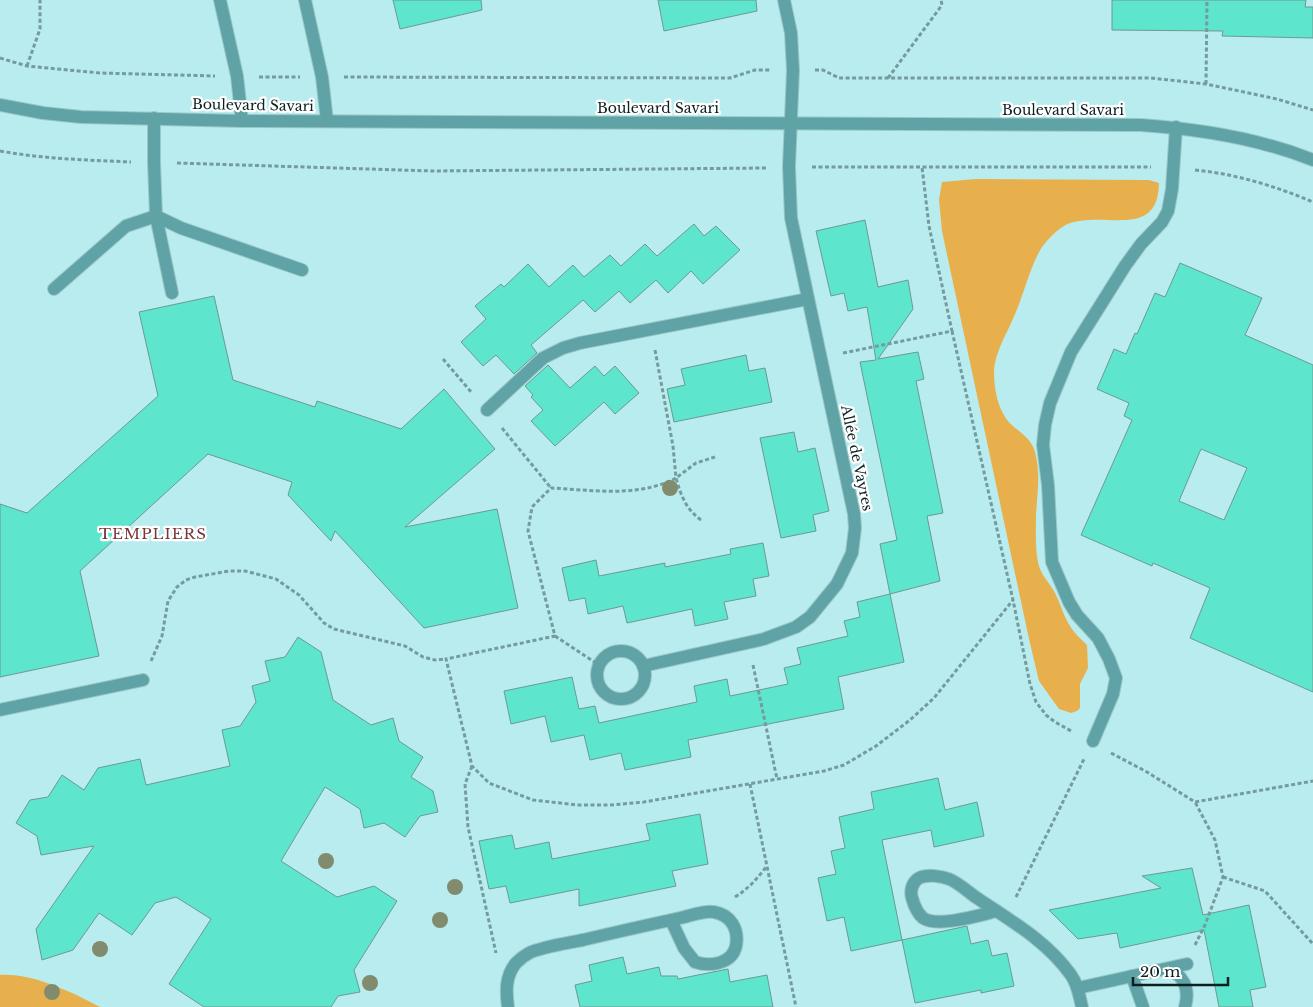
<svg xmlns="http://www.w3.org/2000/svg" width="1313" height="1007" viewBox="0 0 1313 1007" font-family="'Libre Baskerville',serif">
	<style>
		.green { fill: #e8b04c }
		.building { fill: #5ee5cd; stroke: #6c9a90; fill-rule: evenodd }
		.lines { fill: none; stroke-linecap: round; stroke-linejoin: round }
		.minor-casing { stroke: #9ac7c9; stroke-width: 14 }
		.path { stroke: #749b9d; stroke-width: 3; stroke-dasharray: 4 2.5; stroke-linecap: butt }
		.minor { stroke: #5fa3a6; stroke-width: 12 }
		.tree { fill: #818b6e }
		.labels { text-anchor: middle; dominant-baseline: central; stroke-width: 4.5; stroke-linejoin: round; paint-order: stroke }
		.street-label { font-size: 14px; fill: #0c2021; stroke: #fff }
		.neighbourhood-label { font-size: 15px; letter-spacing: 1px; fill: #7d3539; stroke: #fff }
	</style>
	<rect width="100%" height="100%" fill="#b9ecee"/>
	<g class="green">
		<path d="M976 179 1149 180 1159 183C1158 240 1105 211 1070 223 1059 227 1049 238 1042 247 1030 266 1024 294 1015 314 1008 332 995 351 994 371 994 390 998 413 1013 426 1022 434 1032 440 1035 452 1041 474 1037 494 1036 516 1036 530 1035 548 1038 562 1040 574 1048 581 1054 591 1060 602 1063 615 1070 626 1074 633 1081 639 1087 645L1088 668 1080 684V708L1077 711 1071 713 1059 709 1039 681 1029 639 942 231 939 200 942 182Z"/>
		<path d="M0 975C33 973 71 992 100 1007H0Z"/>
	</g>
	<g class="building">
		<polygon points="393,0 481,0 482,10 400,29"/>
		<polygon points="658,0 756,0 757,11 664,31"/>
		<polygon points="1112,0 1306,0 1305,7 1313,7 1313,38 1222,36 1223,31 1112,30"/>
		<polygon points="865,220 878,287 908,280 913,309 878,359 918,352 924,379 916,381 943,513 927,516 940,581 890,594 880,544 897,540 860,362 876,360 867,307 848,311 844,293 831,296 816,231"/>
		<polygon points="694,224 704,236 716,226 740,250 703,284 691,271 668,293 656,280 630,303 619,291 595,312 583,300 531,345 537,353 514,374 496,355 483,366 461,342 486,319 475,306 501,284 504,287 528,264 549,287 573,265 584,277 610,255 621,266 645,244 657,256"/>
		<path d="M1180 263 1262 298 1245 335 1313 365V692L1190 638 1210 588 1153 563 1152 566 1081 535 1132 420 1124 416 1129 403 1097 389 1114 349 1126 354 1135 333 1137 334 1155 293 1165 297ZM1201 449 1247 468 1224 520 1179 501Z"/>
		<polygon points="214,296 233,380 315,407 317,401 401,429 444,389 495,449 405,527 497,509 518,608 424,628 335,531 331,541 288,495 292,482 208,454 80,571 99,656 0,677 0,504 27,513 158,396 139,312"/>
		<polygon points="746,355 749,371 765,368 772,402 674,422 667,389 685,385 681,369"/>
		<polygon points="548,365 570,388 595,366 604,376 615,366 639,393 615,414 604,402 555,446 531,421 543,410 531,397 533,395 525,386"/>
		<polygon points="794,432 798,452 815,448 829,511 813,515 816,531 781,538 760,438"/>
		<polygon points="763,543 769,576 753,579 756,596 724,602 728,619 695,626 692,609 627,623 623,606 588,614 585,598 569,601 562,568 596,560 599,576 665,563 665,567 731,554 730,549"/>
		<polygon points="890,594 904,662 838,677 844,709 688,740 691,757 625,770 621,753 590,760 584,735 551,742 545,716 511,724 504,691 572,677 579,709 595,706 599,723 697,702 694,686 727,679 730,696 788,684 784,668 801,664 797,648 848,636 844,621 860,617 857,602"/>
		<polygon points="298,637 321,652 333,700 371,725 393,718 399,741 423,757 411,777 433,791 438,812 420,816 405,837 384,823 364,828 360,809 325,787 281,861 337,897 374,886 397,901 354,970 360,992 338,996 331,1007 204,1007 169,984 211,919 176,897 155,903 132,935 99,913 73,950 42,960 36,929 94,846 41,855 37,836 16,823 30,800 48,797 62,775 84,790 98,768 140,759 146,785 230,766 222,730 240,726 256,702 252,686 270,681 265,661 285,657"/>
		<polygon points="938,778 945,810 977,802 984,836 934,847 931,830 882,840 902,940 851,951 844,917 827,921 818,878 836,874 831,851 845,848 839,817 874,809 871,792"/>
		<polygon points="700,814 708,864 672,871 676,886 579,906 579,889 510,903 506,886 489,889 479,841 512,835 515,849 549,842 552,859 650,840 646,824"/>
		<polygon points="1192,868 1203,915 1249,905 1266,987 1250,990 1253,1007 1219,1007 1204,930 1120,948 1117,933 1078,939 1049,910 1161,888 1142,876"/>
		<polygon points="967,926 971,944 988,940 992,956 1007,953 1014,986 981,993 981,990 915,1003 902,940"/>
		<polygon points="623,957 627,974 659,967 661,976 677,976 678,979 728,969 730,982 767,975 773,1007 580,1007 575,985 592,981 589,965"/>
	</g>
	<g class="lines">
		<g class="minor-casing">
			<g id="minor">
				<polyline points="220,0 237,76 242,121"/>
				<polyline points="305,0 322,77 327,121"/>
				<path d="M0 105 43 113 81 117 242 121 1141 125C1200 129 1258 138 1313 160"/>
				<polyline points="154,118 154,162 156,216 172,293"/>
				<polyline points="54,289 126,226 156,216 181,228 302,270"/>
				<polyline points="487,410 543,358 563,348 580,343 808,299"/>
				<circle cx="621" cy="675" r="24"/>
				<polyline points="643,666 764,639 796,627 810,617 837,584 852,553 855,528 854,514 791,218 789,167 793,70 791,33 784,0"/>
				<polyline points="0,710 143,680"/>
				<polyline points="1093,741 1113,694 1116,678 1109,659 1098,638 1077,615 1069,602 1052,562 1048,485 1043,445 1045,425 1050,403 1071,352 1125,266 1141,244 1162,222 1168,211 1172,189 1176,127"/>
				<path d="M997 911C980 915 938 928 923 918 917 913 914 905 912 898 910 891 912 882 919 878 927 874 941 876 949 879 959 883 968 892 977 898 1011 921 1047 941 1071 975 1078 985 1079 995 1082 1007"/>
				<path d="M1165 969C1184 973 1190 989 1185 1007"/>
				<polyline points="1132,976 1143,1007"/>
				<polyline points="1078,988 1187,964"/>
				<path d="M508 1007C506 992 505 976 516 963 520 959 525 955 531 952 547 946 566 943 583 940 616 932 648 925 680 918 690 916 704 910 714 912 731 915 739 929 736 946 732 964 710 967 695 962L684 948 671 920"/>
			</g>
		</g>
		<g class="path">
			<polyline points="0,58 27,66 100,73 215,76"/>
			<polyline points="27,66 40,29 40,0"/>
			<polyline points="815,70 823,70 839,78 1151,78 1206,84 1277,99 1313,110"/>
			<polyline points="259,77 300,77"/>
			<polyline points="344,77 730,78 755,70 771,70"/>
			<polyline points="888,78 942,5 941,0"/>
			<polyline points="1206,84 1207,0"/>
			<path d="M0 151C44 159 87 160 131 162"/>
			<polyline points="177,163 432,171 766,168"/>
			<polyline points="812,167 1151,167"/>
			<path d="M1195 170C1236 174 1275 186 1313 202"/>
			<polyline points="952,331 1013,600 1030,684 1036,702 1046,715 1055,722 1073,732"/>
			<path d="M655 350 673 446 676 478C638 498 593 490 551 488L532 507 528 531 555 636 446 659 472 766 489 783 533 800 577 805H611L644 802 824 771 844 765 876 746 910 720 934 698 1013 600"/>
			<polyline points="843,353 952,331 929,226 922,167"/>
			<polyline points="443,359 472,393"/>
			<polyline points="502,428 551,488"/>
			<path d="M701 520C686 509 681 496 676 478L696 463 715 457"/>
			<polyline points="555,636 599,665"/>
			<polyline points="151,661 162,636 168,601 177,587 186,580 195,577 229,571 245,571 276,579 299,595 324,623 334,629 405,646 423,657 435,660 446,659"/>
			<polyline points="753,665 777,779"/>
			<polyline points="1111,753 1147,772 1195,802 1313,781"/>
			<polyline points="472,766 465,784 468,827 496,953"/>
			<polyline points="750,784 796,1007"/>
			<polyline points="1223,877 1265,891 1313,944"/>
			<path d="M735 897C748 889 757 879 766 867"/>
			<polyline points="1016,897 1084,759"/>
			<polyline points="1195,945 1205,925 1223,877 1215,840 1195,802"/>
		</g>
		<use href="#minor" class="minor"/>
	</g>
	<g class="tree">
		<circle cx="670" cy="488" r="8"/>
		<circle cx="326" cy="861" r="8"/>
		<circle cx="455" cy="887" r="8"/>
		<circle cx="440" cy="920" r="8"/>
		<circle cx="100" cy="949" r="8"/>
		<circle cx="370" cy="983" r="8"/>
		<circle cx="52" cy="992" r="8"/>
	</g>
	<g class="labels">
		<g class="street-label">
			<text transform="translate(253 105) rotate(1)">Boulevard Savari</text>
			<text x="658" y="108">Boulevard Savari</text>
			<text x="1063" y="110">Boulevard Savari</text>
			<text transform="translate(857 458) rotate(78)">Allée de Vayres</text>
		</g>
		<g class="neighbourhood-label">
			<text x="153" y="533">TEMPLIERS</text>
		</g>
	</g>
	<path d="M1133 977v8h95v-8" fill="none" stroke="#0c2021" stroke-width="2.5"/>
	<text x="1140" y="977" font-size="15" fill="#0c2021" stroke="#ffffff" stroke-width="4" paint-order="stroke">20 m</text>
</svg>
